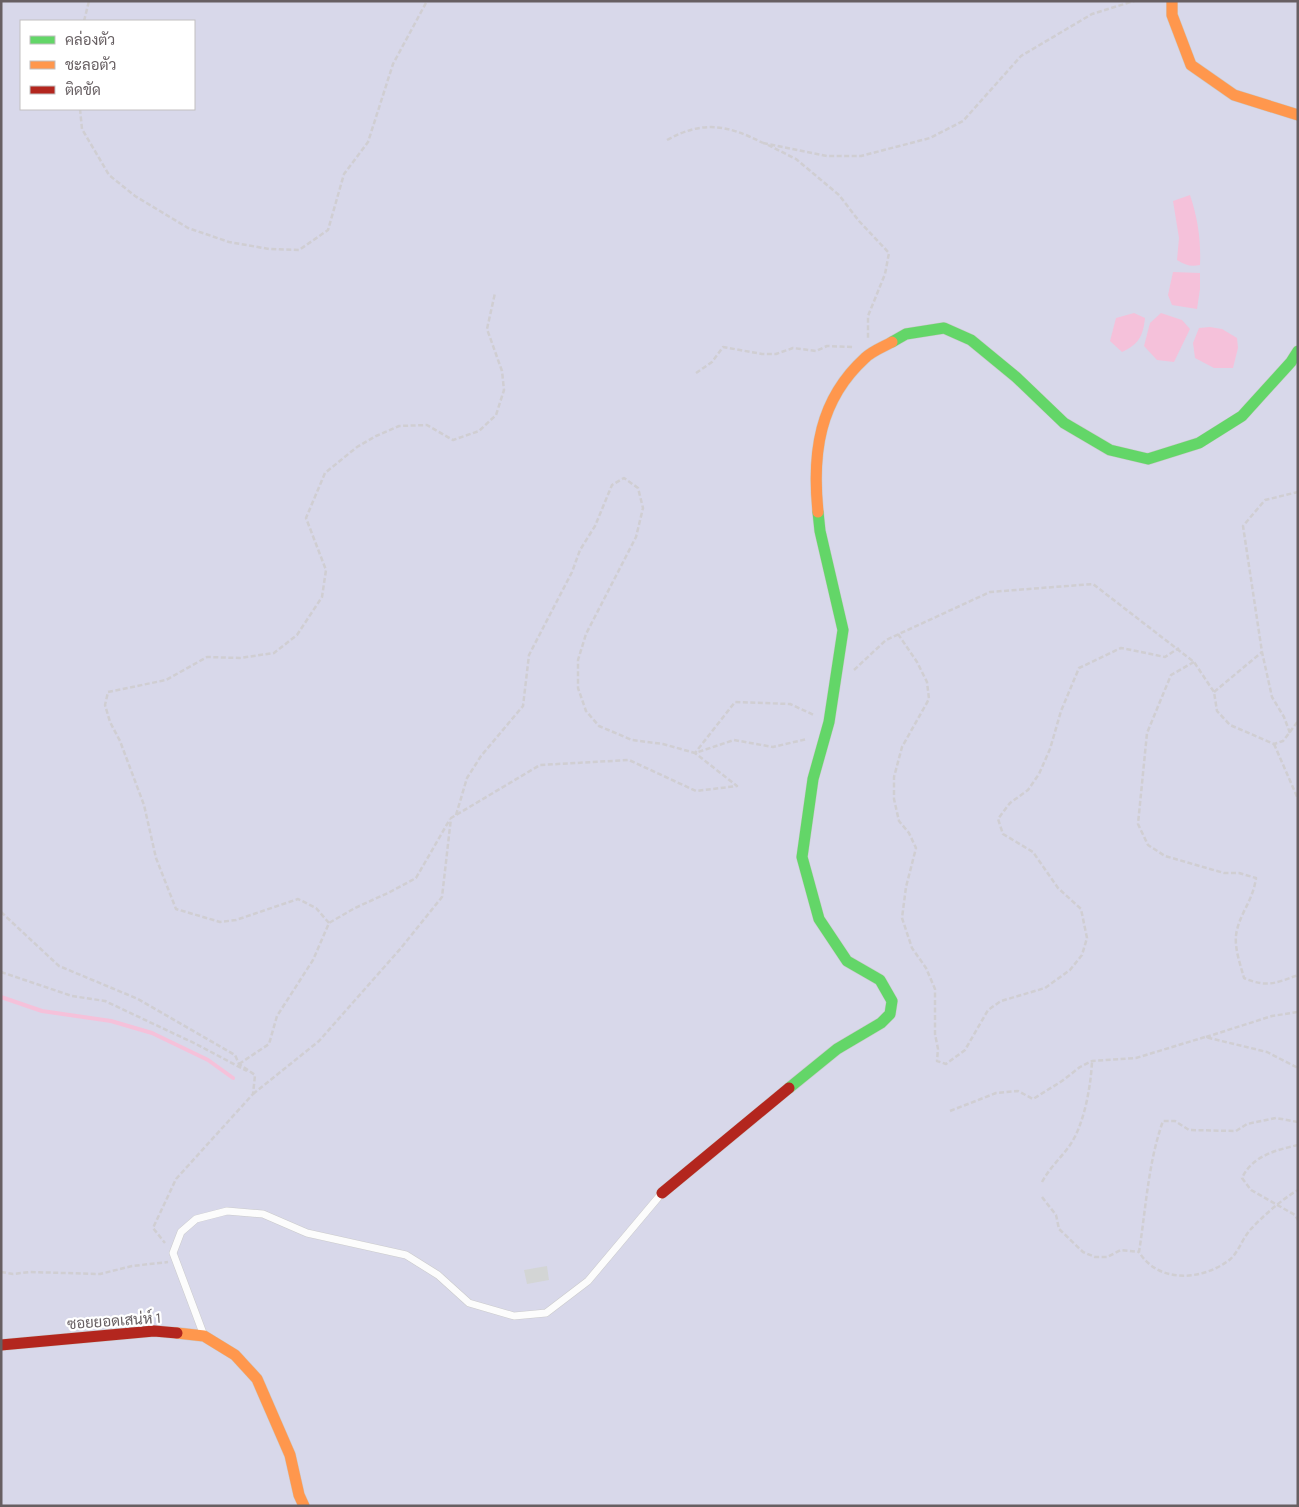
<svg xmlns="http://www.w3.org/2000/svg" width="1299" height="1507" viewBox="0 0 1299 1507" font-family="Karla,Sarabun,sans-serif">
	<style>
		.green { fill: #d8d8ea; fill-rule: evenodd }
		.water { fill: #f5c1da }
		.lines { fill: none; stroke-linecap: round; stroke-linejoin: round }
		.stream { stroke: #f5c1da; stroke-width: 4 }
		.building { fill: #d3d5d5 }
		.lane-casing { stroke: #cbcbcc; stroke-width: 8 }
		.fast-casing { stroke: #cacaca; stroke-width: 12 }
		.slow-casing { stroke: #cacaca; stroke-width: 12 }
		.jam-casing { stroke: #cacaca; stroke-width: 12 }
		.path { stroke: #d0ced2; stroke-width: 2.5; stroke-dasharray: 5 2.5; stroke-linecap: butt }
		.lane { stroke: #fcfcfc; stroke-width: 7 }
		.fast { stroke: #63d668; stroke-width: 11 }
		.slow { stroke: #ff974d; stroke-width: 11 }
		.jam { stroke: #b3261e; stroke-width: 11 }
		.labels { text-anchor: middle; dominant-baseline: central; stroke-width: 4.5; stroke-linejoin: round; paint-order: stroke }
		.street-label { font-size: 15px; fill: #675f62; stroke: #fff }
	</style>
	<rect width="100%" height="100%" fill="#eaeeee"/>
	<path class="green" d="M1 1H1298V1506H1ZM21 21H194V109H21Z"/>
	<g class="water">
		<path d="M1190 195C1198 219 1201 240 1200 265 1191 267 1185 265 1177 260L1179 238 1173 201Z"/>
		<polygon points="1173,272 1200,273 1200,289 1197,309 1172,305 1168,295"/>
		<path d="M1134 313 1145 318C1143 336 1139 344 1122 352L1110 341 1116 318Z"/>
		<polygon points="1161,313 1182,320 1190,329 1174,362 1157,360 1144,346 1150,323"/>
		<polygon points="1210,327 1222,329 1237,338 1238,348 1233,368 1214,368 1195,358 1193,343 1199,328"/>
	</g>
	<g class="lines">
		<polyline class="stream" points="1,997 42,1011 111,1021 152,1033 208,1060 233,1078"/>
	</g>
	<polygon class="building" points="547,1266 549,1280 527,1284 524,1270"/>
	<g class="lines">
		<g class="lane-casing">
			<polyline id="lane" points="203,1333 173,1253 181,1232 196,1219 227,1211 263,1214 307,1233 406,1255 438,1275 469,1303 514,1316 546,1313 588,1281 662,1193"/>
		</g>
		<g class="fast-casing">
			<g id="fast">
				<polyline points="892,342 906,334 944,328 971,340 1016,377 1064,423 1110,450 1148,459 1199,443 1242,416 1291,362 1298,351"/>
				<polyline points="789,1088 837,1049 881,1023 890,1014 892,1001 880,980 847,961 819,919 802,857 813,779 829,722 843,630 820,531 818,512"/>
			</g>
		</g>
		<g class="slow-casing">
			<g id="slow">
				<polyline points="1172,1 1172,15 1191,65 1234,95 1298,115"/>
				<path d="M818 512C812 453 819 400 865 358 872 351 883 347 892 342"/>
				<polyline points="177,1333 204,1336 235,1355 257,1379 290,1455 299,1495 304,1506"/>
			</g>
		</g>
		<g class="jam-casing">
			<g id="jam">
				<polyline points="662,1193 789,1088"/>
				<polyline points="1,1345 154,1331 177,1333"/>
			</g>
		</g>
		<g class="path">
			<polyline points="84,21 89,1"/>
			<polyline points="80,109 82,129 109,175 135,196 188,228 229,242 269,249 299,250 328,230 344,174 368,142 393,64 427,1"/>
			<path d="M667 140C703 120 728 125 763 143"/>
			<polyline points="763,143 827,156 861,156 930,138 963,121 1021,56 1092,14 1134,1"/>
			<polyline points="768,145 796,159 839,195 859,221 889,253 885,274 868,316 868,338"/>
			<polyline points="696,373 712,362 723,347 762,354 776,354 793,348 816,351 827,346 853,347"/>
			<polyline points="898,634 917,662 927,682 929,699 902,747 894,777 894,799 899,821 909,833 916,848 906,887 902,918 912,948 926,968 935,989 935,1034 938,1049 937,1061 946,1064 965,1050 988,1010 1001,1001 1045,988 1070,970 1082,955 1087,938 1081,909 1058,888 1033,852 1003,834 998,819 1010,803 1028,790 1039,774 1050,749 1061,711 1079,668 1121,648 1165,657 1179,648"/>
			<path d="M1194 662 1171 675 1147 733 1138 824 1148 845 1165 856 1224 873H1239L1256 878C1253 900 1241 912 1237 930 1233 945 1240 963 1244 978 1267 988 1276 983 1298 975"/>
			<polyline points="854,670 886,640 990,592 1093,584 1194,662 1214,692 1217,711 1230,725 1274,744 1283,741 1298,721"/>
			<polyline points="1214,692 1262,652"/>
			<polyline points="1290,733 1284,717 1272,697 1262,652 1243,526 1265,500 1298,492"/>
			<polyline points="1274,744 1298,799"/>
			<polyline points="456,815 467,778 481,756 523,706 529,655 572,572 580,550 595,526 612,485 624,478 638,488 643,508 636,537 586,634 578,660 578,688 586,711 599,726 632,740 663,744 695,753 734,740 773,747 807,739"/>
			<polyline points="1,912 59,966 138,999 235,1055 239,1064 255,1075 253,1094 176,1179 153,1228 165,1243"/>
			<polyline points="329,923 316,908 298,899 236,920 220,922 176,909 156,858 144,805 120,741 110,722 105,705 108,692 166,680 207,657 240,658 274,653 297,635 322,597 326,570 306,518 325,473 357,447 376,436 399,426 427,425 453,440 479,431 496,415 504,390 502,371 487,329 495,293"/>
			<polyline points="1,972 72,996 105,1001 196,1044 247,1071"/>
			<polyline points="1206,1037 1272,1016 1298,1012"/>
			<polyline points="239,1064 269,1044 277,1016 313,960 329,923 355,908 390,892 416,878 450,819"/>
			<polyline points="253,1094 319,1041 401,948 442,897 451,818 540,765 629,760 696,791 737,786 695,753 735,702 790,704 814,715"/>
			<polyline points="950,1111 996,1093 1018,1091 1033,1099 1062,1081 1080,1067 1092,1061 1136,1058 1205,1037 1267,1052 1298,1068"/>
			<path d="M1298 1122 1276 1118 1247 1124 1236 1131 1189 1130 1175 1121H1163C1148 1163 1146 1208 1139 1252 1158 1283 1200 1281 1228 1261 1238 1254 1242 1239 1250 1230 1263 1216 1281 1200 1298 1190"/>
			<path d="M1298 1145C1276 1150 1252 1156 1242 1178L1251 1190 1295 1215 1298 1220"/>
			<path d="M1042 1182C1050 1167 1061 1158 1070 1145 1084 1125 1091 1086 1092 1061"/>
			<polyline points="1042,1197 1056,1215 1059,1229 1083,1252 1095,1257 1107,1257 1121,1250 1139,1252"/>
			<polyline points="1,1272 13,1274 30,1272 100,1274 132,1266 168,1262"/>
		</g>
		<use href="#lane" class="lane"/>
		<use href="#fast" class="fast"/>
		<use href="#slow" class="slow"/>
		<use href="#jam" class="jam"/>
	</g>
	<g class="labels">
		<g class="street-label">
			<text transform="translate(114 1321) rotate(-4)">ซอยยอดเสน่ห์ 1</text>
		</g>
	</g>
	<rect width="1299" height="1507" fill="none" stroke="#675f62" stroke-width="5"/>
	<rect x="20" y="20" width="175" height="90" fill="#ffffff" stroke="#c2bfc0"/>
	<rect x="30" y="36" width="25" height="8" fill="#63d668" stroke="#c2bfc0"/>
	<text x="65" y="45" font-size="15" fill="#675f62">คล่องตัว</text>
	<rect x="30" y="61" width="25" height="8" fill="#ff974d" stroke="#c2bfc0"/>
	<text x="65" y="70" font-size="15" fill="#675f62">ชะลอตัว</text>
	<rect x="30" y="86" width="25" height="8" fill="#b3261e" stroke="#c2bfc0"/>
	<text x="65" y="95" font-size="15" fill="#675f62">ติดขัด</text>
</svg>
